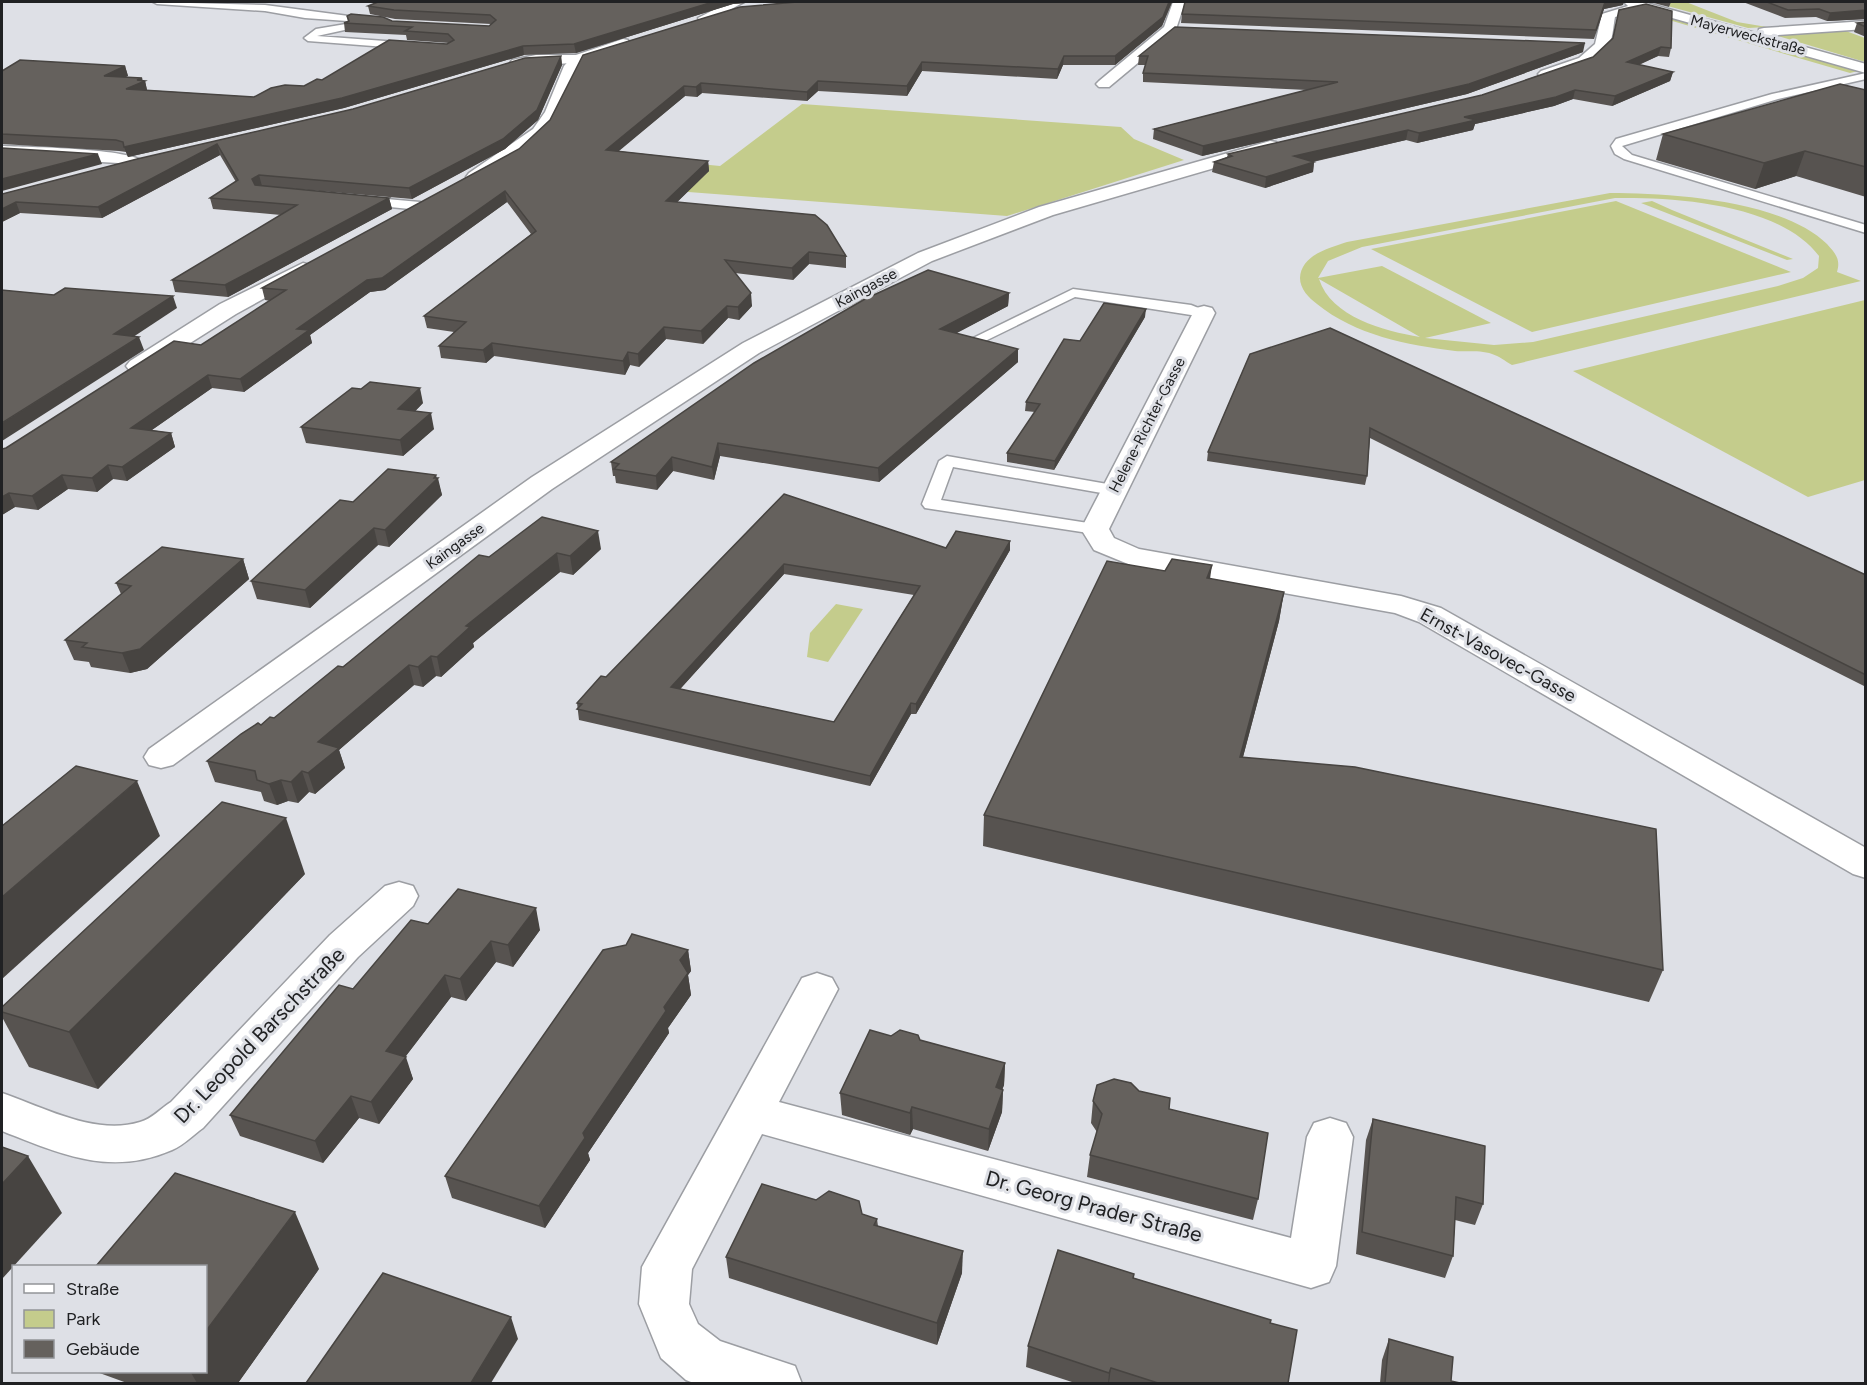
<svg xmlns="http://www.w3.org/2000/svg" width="1867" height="1385" viewBox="0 0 1867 1385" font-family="Figtree,sans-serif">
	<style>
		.green { fill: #c4cc8c; fill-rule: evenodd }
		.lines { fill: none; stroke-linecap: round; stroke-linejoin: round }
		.lane-casing { stroke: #9c9ea3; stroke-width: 3 }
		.street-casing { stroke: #9c9ea3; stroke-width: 3 }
		.secondary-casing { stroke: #9c9ea3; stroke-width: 3 }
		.lane { fill: #fff; fill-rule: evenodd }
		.street { fill: #fff; fill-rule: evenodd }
		.secondary { fill: #fff; fill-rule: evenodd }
		.wall { fill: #575350; fill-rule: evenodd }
		.shaded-wall { fill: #474441 }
		.building { fill: #65615d; stroke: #474441; stroke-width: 1.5; fill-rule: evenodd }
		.labels { text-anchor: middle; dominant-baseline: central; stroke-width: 6; stroke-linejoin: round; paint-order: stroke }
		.far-street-label { font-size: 15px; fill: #202123; stroke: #dee0e6 }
		.street-label { font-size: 18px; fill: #202123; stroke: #dee0e6 }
		.near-street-label { font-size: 21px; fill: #202123; stroke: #dee0e6 }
	</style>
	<rect width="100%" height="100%" fill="#dee0e6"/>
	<g class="green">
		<polygon points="1653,2 1686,2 1737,22 1767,27 1748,28"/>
		<polygon points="1649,12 1797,50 1799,55 1856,68 1858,71 1850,73 1645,13"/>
		<polygon points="1843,30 1865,38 1865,62 1778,36"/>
		<polygon points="802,104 1121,127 1134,139 1184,160 1007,216 636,188 670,161 720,166"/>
		<path d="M1610 193C1670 193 1782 200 1827 244 1835 253 1841 259 1837 272L1861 281 1512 365C1505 361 1499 356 1492 354 1481 350 1466 352 1455 351 1407 345 1355 335 1317 304 1309 298 1300 289 1300 278 1301 255 1329 248 1347 242ZM1615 198C1676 197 1780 204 1819 256L1818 268 1803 278 1778 286 1533 342 1494 345 1425 338 1491 323 1382 266 1318 278 1328 261 1362 247ZM1319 279 1420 337C1384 331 1331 317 1319 279Z"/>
		<polygon points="1616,201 1791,272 1532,332 1371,249"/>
		<polygon points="1652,201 1672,210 1793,259 1787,260 1641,203"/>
		<polygon points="1865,300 1865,480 1808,497 1573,371"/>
		<polygon points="836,604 863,609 828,662 807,657 810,633"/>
	</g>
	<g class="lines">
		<g class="lane-casing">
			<g id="lane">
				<polygon points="153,2 265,5 379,20 375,23 305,18 265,11 157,4"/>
				<polygon points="346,24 349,29 317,36 412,43 417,46 412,49 308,41 304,38 316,29"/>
				<polygon points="1866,73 1866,79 1778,99 1622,146 1632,155 1866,225 1866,233 1624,159 1615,154 1611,146 1616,139 1772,94"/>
				<polygon points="364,197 420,202 426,206 420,210 360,204 358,201"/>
				<polygon points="1073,289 1191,305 1211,313 1204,317 1075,297 981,343 971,343 969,340"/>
				<polygon points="947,456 1113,485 1122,490 1113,495 953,467 941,500 1101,525 1104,529 1095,534 925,508 922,504 939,461"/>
			</g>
		</g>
		<g class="street-casing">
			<g id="street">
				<polygon points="1173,2 1185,2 1175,32 1109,87 1099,87 1096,84 1099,81 1164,27"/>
				<path d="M1624 2H1643L1759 34V29L1764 28 1866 21V29L1765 36 1866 64V73L1644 10 1615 17C1613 26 1613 41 1607 48 1598 62 1557 81 1541 77L1538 74 1541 71 1579 58 1595 44 1602 14 1628 6Z"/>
				<path d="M536 55H578L585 59C579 65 531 64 517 67L510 63 512 60Z"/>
				<polygon points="1270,141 1276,142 1279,146 1276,150 1053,215 932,261 759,353 552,489 173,765 161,768 149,765 144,757 149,749 532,477 743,343 918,253 1039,207"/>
				<path d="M2 146C25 147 134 148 145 163L136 168 118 163 2 156Z"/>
				<polygon points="1204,306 1212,308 1215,313 1109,529 1114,538 1139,549 1401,596 1441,608 1866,848 1866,878 1853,874 1419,622 1395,613 1133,566 1094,550 1081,529 1193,313 1196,308"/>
				<path d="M399 882 413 886 418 896 413 906 358 957 203 1128C193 1135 184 1145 172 1150 110 1177 61 1154 2 1131V1093C43 1107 95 1136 140 1122 152 1119 161 1108 171 1102L330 935 385 886Z"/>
				<polygon points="817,973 832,978 838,989 779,1102 1291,1238 1307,1137 1314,1123 1330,1118 1346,1123 1353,1137 1336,1266 1329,1282 1311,1288 762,1134 692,1269 689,1304 698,1324 720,1341 795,1366 802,1384 696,1384 686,1380 661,1358 639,1304 642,1267 802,978"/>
			</g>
		</g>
		<g class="secondary-casing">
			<g id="secondary">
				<polygon points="729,2 744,2 710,21 700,21 698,18"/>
				<polygon points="623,39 628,40 628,46 583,62 578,68 561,112 545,137 481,181 469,181 466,177 469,173 533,129 545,112 564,66 573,56"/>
				<polygon points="303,263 310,265 313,269 310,273 236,314 146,371 130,371 126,366 130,361 220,304"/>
			</g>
		</g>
		<use href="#lane" class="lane"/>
		<use href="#street" class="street"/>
		<use href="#secondary" class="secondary"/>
	</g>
	<g class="wall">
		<polygon points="378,2 758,2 733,4 576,53 524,55 344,108 128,157 126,152 119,151 2,144 2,71 125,66 128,76 125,77 142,78 142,81 145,81 147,90 254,97 304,86 322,80 449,43 407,40 406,35 345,32 344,23 348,22 347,16 392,21 489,26 491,24 395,19 370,14 368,6"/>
		<polygon points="797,2 1172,2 1162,26 1115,65 1063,65 1057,79 922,71 907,96 818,91 807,101 702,93 697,97 685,96 618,151 708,161 709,171 677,202 846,256 846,268 809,264 793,280 735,273 752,306 739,320 728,318 703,344 666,339 639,367 630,365 625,375 494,356 486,363 441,358 439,346 454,332 427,328 424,316 531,234 507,202 385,290 370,292 310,335 312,343 244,392 212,388 152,430 171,433 175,447 127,481 113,479 97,492 68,489 38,510 15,507 2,515 6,448 201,345 270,301 265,300 262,288"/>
		<polygon points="1650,2 1671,2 1669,7"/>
		<polygon points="1743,2 1866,2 1866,19 1827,21 1816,17 1785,18"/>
		<polygon points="1623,5 1604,9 1594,39 1181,23 1182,14"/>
		<polygon points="1866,22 1866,37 1854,32 1857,23"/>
		<polygon points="1613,38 1671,48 1669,57 1658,56 1639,65 1673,72 1670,81 1612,106 1573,99 1554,106 1475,124 1473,130 1417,143 1406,140 1313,162 1314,162 1313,172 1265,188 1212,172 1214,162 1227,157 1228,154 1482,95 1593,57"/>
		<polygon points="1583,52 1467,94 1202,156 1153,139 1154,129 1307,90 1143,82 1143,73 1146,65 1138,65 1139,56"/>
		<polygon points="561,56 562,65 538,120 505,149 412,199 262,186 389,198 392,209 228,297 175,292 172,280 281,215 213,209 210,198 236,182 220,155 102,218 20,213 2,222 2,194 353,109"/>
		<polygon points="1866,90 1866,197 1796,176 1755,189 1656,160 1663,134"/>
		<polygon points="1009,293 1008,306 956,333 1018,362 879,482 720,456 714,480 673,471 657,490 616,483 615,476 613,476 611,462"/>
		<polygon points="1145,317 1054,470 1007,462 1007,453 1035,412 1025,411 1026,402 1080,341"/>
		<polygon points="1250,354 1866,575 1866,687 1370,438 1367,476 1365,485 1207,461 1208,452"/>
		<polygon points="423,403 415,411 434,429 403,456 306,443 301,427"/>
		<polygon points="437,478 442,495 389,547 378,545 310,608 257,599 251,581 353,502"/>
		<path d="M784 494 946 548 1010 541V550L916 714H911L870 786 579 720 577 703 606 677ZM784 574 914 595 834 722 680 689Z"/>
		<polygon points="601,549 573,575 560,572 473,643 474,647 441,677 436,676 423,687 414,685 339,750 345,768 315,794 309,792 298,803 288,801 277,805 264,801 261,792 215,782 207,761 261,725 274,718 489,557"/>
		<polygon points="243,559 249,579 147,669 130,673 91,667 89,662 74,660 65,640 121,594 116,583"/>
		<polygon points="1210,579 1284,592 1279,621 1243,757 1663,970 1649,1002 983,846 984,815"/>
		<polygon points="305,874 98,1089 29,1067 2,1017 2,1007"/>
		<polygon points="428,924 540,930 513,967 496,962 466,1001 451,997 405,1057 413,1079 379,1124 359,1118 323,1163 240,1136 230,1115 353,989"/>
		<polygon points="688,950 691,971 688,975 691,995 668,1028 669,1033 588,1153 590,1160 545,1228 452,1198 445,1176"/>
		<polygon points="891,1036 920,1040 1005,1063 1004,1085 1002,1090 1003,1090 1002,1112 988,1151 913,1129 910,1135 842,1115 840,1093"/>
		<polygon points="1139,1091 1169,1109 1258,1199 1253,1220 1087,1177 1090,1155 1097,1132 1091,1123 1093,1101"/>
		<polygon points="1373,1119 1483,1204 1475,1225 1455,1220 1453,1256 1445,1278 1356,1254 1366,1140"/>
		<polygon points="862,1214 877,1219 878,1226 962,1273 937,1345 729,1278 726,1257"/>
		<polygon points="319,1269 238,1383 127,1383 94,1371 206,1371"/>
		<polygon points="1134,1278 1271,1323 1288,1383 1075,1383 1026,1367 1028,1346"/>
		<polygon points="1389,1339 1451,1381 1460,1383 1380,1383 1382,1360"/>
	</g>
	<g class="shaded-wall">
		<polygon points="713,2 758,2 733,4 576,53 574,44"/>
		<polygon points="1169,2 1172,2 1162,26 1115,65 1115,56"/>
		<polygon points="1605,2 1624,2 1623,5 1604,9 1594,39"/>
		<polygon points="1866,10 1866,19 1827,21 1830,13"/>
		<polygon points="1585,43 1583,52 1467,94 1202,156 1203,146"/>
		<polygon points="523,46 524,55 344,108 128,157 124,147"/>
		<polygon points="1661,47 1658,56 1624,71 1627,62"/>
		<polygon points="561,56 562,65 538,120 505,149 412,199 409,188"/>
		<polygon points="1064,56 1063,65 1057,79 1058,69"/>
		<polygon points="922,62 922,71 907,96 907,86"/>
		<polygon points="125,66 128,76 107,85 104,76"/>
		<polygon points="1673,72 1670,81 1612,106 1615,96"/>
		<polygon points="142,78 143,82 145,81 147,90 126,89 137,80"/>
		<polygon points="818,81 818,91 807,101 807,92"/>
		<polygon points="701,83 702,93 697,97 696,87"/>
		<polygon points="684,86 685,96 607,161 606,150"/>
		<polygon points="1575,90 1573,99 1554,106 1475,124 1473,130 1417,143 1419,133 1464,117"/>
		<polygon points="1408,130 1406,140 1293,166 1294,156"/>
		<polygon points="217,144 220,155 102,218 98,207"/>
		<polygon points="1805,151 1796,176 1755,189 1764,163"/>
		<polygon points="98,154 102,164 2,191 2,179"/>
		<polygon points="708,161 709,171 667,212 666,201"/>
		<polygon points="1314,162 1313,172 1265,188 1266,177"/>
		<polygon points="259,175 262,186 255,190 252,179"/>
		<polygon points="505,191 507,202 385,290 370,292 310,335 312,343 244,392 240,379 297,329 367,280"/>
		<polygon points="389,198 392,209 228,297 225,285"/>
		<polygon points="16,202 20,213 2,222 2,209"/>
		<polygon points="809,252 809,264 793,280 792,268"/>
		<polygon points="751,293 752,306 739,320 738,307"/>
		<polygon points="1009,293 1008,306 940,342 940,329"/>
		<polygon points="173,296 177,308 118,347 114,334"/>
		<polygon points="727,306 728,318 703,344 701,331"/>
		<polygon points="1146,309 1145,317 1054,470 1055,461"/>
		<polygon points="664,327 666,339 639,367 638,354"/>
		<polygon points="139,337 144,350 2,441 2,423"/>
		<polygon points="492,343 494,356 486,363 483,350"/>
		<polygon points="1018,349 1018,362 879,482 878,468"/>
		<polygon points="628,352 630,365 625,375 623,361"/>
		<polygon points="208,375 212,388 136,441 131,428"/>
		<polygon points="420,388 423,403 402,425 398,409"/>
		<polygon points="431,413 434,429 403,456 400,440"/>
		<polygon points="171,433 175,447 127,481 122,467"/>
		<polygon points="718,443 720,456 714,480 712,467"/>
		<polygon points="672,457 673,471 657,490 656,476"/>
		<polygon points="108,465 113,479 97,492 92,478"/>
		<polygon points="62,475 68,489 38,510 32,496"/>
		<polygon points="436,475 437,479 438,478 442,495 389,547 385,530"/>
		<polygon points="9,493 15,507 2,515 2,497"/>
		<polygon points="374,528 378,545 310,608 305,590"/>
		<polygon points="598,531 601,549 573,575 570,556"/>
		<polygon points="1010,541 1010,550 916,714 916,704"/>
		<polygon points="557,553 560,572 473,643 474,647 441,677 437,657 466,626"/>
		<polygon points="243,559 249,579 147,669 130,673 122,653"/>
		<polygon points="784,564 784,574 673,697 671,687"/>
		<polygon points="1212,565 1208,593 1207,578"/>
		<polygon points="1284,592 1279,621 1235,787 1240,757"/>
		<polygon points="431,656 436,676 423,687 418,667"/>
		<polygon points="409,665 414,685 339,750 345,768 315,794 308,773 318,742"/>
		<polygon points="911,703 911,714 870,786 870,776"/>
		<polygon points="302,771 309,792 298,803 291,782"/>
		<polygon points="281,780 288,801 277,805 269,784"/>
		<polygon points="137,781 160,836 2,979 2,897"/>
		<polygon points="286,818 305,874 98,1089 69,1032"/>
		<polygon points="536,908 540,930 513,967 508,945"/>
		<polygon points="491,941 496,962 466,1001 460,979"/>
		<polygon points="688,950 691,971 688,975 691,995 668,1028 669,1033 588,1153 590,1160 545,1228 539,1206 583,1133 664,1007 680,960"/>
		<polygon points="445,975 451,997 393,1073 386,1051"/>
		<polygon points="406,1057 413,1079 379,1124 371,1102"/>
		<polygon points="1005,1063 1004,1085 995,1109 996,1087"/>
		<polygon points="1003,1090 1002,1112 988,1151 989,1129"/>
		<polygon points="351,1096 359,1118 323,1163 315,1141"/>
		<polygon points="912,1107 913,1129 910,1135 910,1113"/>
		<polygon points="28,1156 62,1213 2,1279 2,1184"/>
		<polygon points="295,1212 319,1269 238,1383 197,1383 190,1371 206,1371 206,1331"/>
		<polygon points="963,1251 962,1273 937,1345 937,1323"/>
		<polygon points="511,1317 518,1339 491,1383 471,1383"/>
		<polygon points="1111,1368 1109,1383 1108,1383 1109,1373"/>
	</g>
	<g class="building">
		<polygon points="378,2 713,2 574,44 523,46 342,98 124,147 123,142 116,140 2,134 2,71 20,60 125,66 104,76 142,78 137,80 145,81 126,89 254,97 271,88 285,85 304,86 317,79 322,80 389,40 447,44 454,40 448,34 405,31 412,27 344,23 349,21 347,16 351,14 383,17 392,21 489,26 496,20 490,15 394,10 368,6"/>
		<polygon points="797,2 1169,2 1163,17 1115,56 1064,56 1058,69 922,62 907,86 818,81 807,92 701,83 696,87 684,86 606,150 708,161 666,201 815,215 827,225 846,256 809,252 792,268 725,260 751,293 738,307 727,306 701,331 664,327 638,354 628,352 623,361 492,343 483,350 439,346 466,322 424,316 536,231 505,191 382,278 367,280 297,329 309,330 240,379 208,375 131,428 171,433 122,467 108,465 92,478 62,475 32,496 9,493 2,497 2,449 6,448 174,341 201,345 286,290 262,288 519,149 550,120 583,55 740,7"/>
		<polygon points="1185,2 1605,2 1596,30 1182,14"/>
		<polygon points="1767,2 1866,2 1866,10 1830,13 1819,9 1788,10"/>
		<polygon points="1646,4 1672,11 1671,48 1661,47 1627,62 1673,72 1615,96 1575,90 1556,97 1464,117 1476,120 1419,133 1408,130 1294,156 1314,162 1266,177 1214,162 1232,156 1228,154 1482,95 1593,57 1613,38 1619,10"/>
		<polygon points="1866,22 1866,27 1857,23"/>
		<polygon points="1175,27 1585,43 1469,84 1203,146 1154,129 1338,82 1143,73 1148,56 1139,56"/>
		<polygon points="561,56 537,110 503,139 409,188 259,175 252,179 255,185 389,198 225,285 172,280 297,205 210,198 238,180 217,144 98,207 16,202 2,209 2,194 137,159 353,109 525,58"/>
		<polygon points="1840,84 1866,90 1866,167 1805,151 1764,163 1663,134"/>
		<polygon points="2,148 98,154 2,179"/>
		<polygon points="928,270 1009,293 940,329 1018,349 878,468 718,443 712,467 672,457 656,476 614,469 619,464 611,462 754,363 865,299"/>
		<polygon points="65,288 173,296 114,334 139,337 2,423 2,290 54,295"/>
		<polygon points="1104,303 1146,309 1055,461 1007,453 1040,404 1026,402 1064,339 1080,341"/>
		<polygon points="1330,328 1866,575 1866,675 1370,428 1367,476 1208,452 1250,354"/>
		<polygon points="370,382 420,388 398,409 431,413 400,440 301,427 352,388 361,389"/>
		<polygon points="388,469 436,475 434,478 438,478 385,530 374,528 305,590 251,581 340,500 353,502"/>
		<path d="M784 494 946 548 956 531 1010 541 916 704 911 703 870 776 577 709 582 704 577 703 601 676 606 677ZM784 564 920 586 834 722 671 687Z"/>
		<polygon points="542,517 598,531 570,556 557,553 466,626 470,627 437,657 431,656 418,667 409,665 318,742 339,748 308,773 302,771 291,782 281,780 269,784 257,780 255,771 207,761 241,734 258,723 261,725 270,717 274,718 338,666 343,667 479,555 489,557"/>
		<polygon points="162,547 243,559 140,649 122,653 82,647 87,643 65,640 131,586 116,583"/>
		<polygon points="1172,559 1212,565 1207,578 1284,592 1240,757 1355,767 1656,829 1663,970 984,815 1107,561 1165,571"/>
		<polygon points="76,766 137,781 2,897 2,826"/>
		<polygon points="222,802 286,818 69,1032 2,1012 2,1007"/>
		<polygon points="458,889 536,908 508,945 491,941 460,979 445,975 386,1051 406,1057 371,1102 351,1096 315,1141 230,1115 339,985 353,989 411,920 428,924"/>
		<polygon points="632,934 688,950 680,960 688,973 664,1007 666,1011 583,1133 585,1138 539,1206 445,1176 603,950 626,945"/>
		<polygon points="870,1030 891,1036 900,1030 918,1035 920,1040 1005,1063 996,1087 1003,1090 989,1129 912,1107 910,1113 840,1093"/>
		<polygon points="1114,1079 1131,1083 1139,1091 1170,1098 1169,1109 1268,1133 1258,1199 1090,1155 1102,1114 1093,1101 1097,1085"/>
		<polygon points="1373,1119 1485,1146 1483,1204 1456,1197 1453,1256 1362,1232"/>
		<polygon points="2,1147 28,1156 2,1184"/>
		<polygon points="175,1173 295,1212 206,1331 206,1266 96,1266"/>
		<polygon points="762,1184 816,1200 829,1191 859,1201 862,1214 877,1219 874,1225 963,1251 937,1323 726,1257"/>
		<polygon points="1058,1250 1134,1274 1133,1278 1271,1320 1270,1323 1297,1330 1288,1383 1158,1383 1111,1368 1109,1373 1028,1346"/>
		<polygon points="383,1273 511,1317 471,1383 306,1383"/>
		<polygon points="1389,1339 1453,1357 1451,1381 1460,1383 1385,1383"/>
	</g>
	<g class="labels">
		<g class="far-street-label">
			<text transform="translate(1748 35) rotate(15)">Mayerweckstraße</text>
			<text transform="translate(866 288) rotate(-28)">Kaingasse</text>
			<text transform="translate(1147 425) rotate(-63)">Helene-Richter-Gasse</text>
			<text transform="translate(455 546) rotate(-36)">Kaingasse</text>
		</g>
		<g class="street-label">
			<text transform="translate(1498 655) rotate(29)">Ernst-Vasovec-Gasse</text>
		</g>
		<g class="near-street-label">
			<text transform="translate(259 1035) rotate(-46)">Dr. Leopold Barschstraße</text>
			<text transform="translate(1094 1206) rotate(15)">Dr. Georg Prader Straße</text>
		</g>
	</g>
	<rect width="1867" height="1385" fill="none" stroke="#202123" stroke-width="6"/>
	<rect x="12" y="1265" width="195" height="108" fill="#dee0e6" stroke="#929498" stroke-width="1.5"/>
	<rect x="24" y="1284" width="30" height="9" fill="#ffffff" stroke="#929498" stroke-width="1.5"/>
	<text x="66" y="1295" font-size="18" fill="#202123">Straße</text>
	<rect x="24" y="1310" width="30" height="18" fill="#c4cc8c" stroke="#929498" stroke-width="1.5"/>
	<text x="66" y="1325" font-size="18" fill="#202123">Park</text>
	<rect x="24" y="1340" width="30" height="18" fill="#65615d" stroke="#929498" stroke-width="1.5"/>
	<text x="66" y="1355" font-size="18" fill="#202123">Gebäude</text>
</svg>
